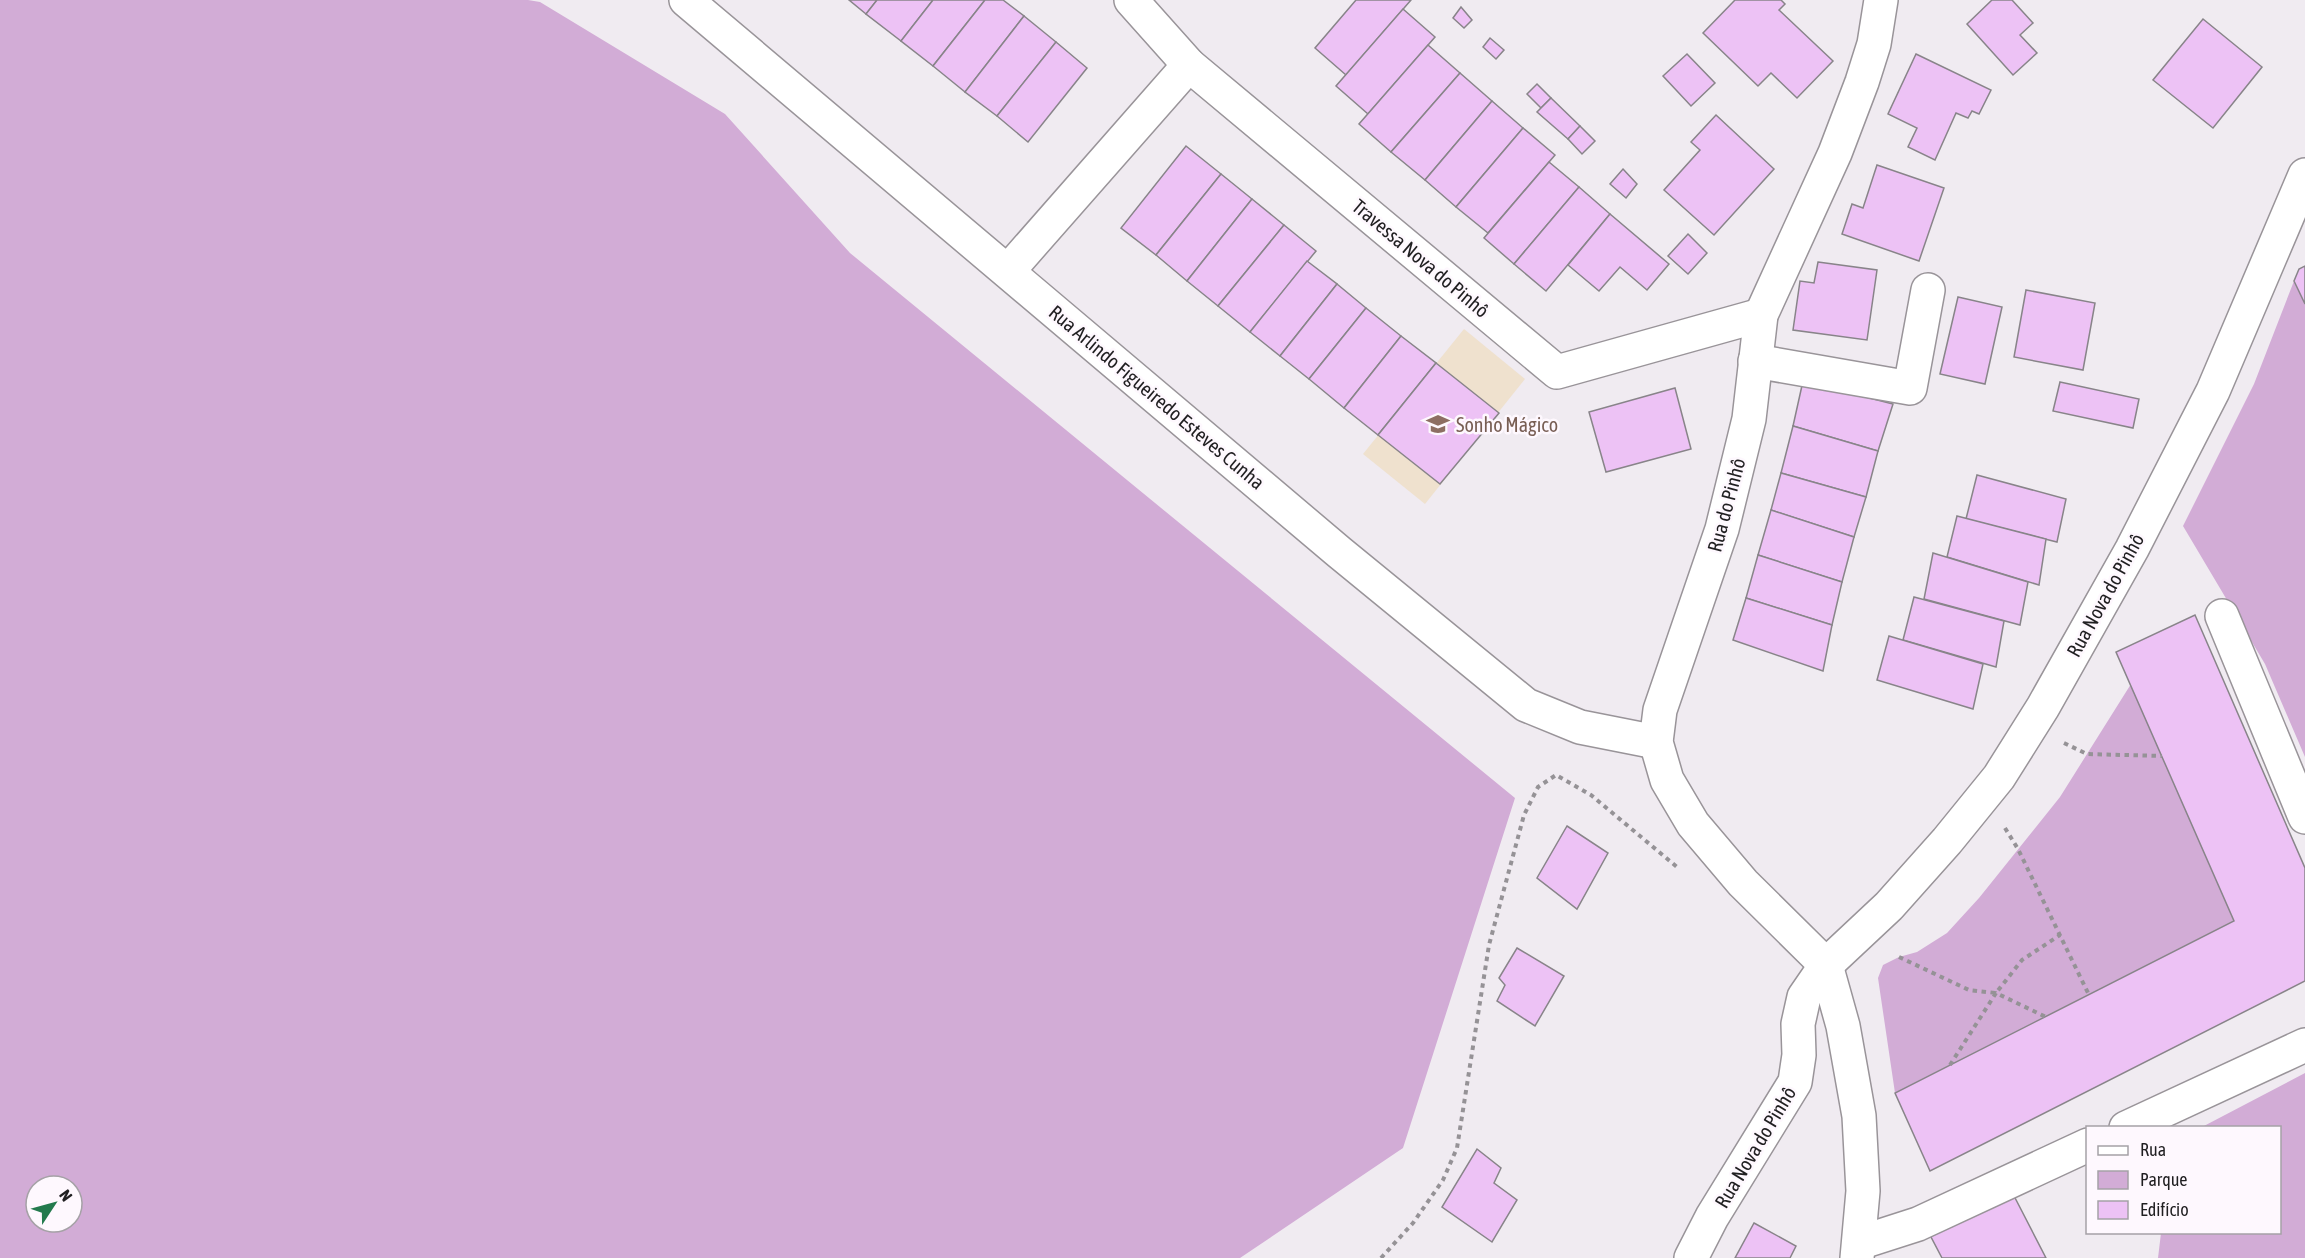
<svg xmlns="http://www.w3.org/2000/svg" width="2305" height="1258" viewBox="0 0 2305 1258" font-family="'Asap Condensed',sans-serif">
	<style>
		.education { fill: #efe1ce }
		.green { fill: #d2acd6; fill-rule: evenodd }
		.building { fill: #edc2f5; stroke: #888489; stroke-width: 1.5 }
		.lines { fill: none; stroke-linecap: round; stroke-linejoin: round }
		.minor-casing { stroke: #999499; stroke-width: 36 }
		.path { stroke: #959296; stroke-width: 4; stroke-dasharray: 4.5 4.5; stroke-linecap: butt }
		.minor { stroke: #fff; stroke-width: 33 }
		.labels { text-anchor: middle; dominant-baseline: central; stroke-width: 5; stroke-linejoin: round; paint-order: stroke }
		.street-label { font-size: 20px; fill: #201f21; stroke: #fef8fe }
		.education-label { font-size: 20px; fill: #785e54; stroke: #fef8fe; text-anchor: start }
	</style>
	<rect width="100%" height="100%" fill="#f0ebf1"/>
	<polygon class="education" points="1464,329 1525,379 1425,504 1363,454"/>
	<g class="green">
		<path d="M0 0H528L540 2 725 114 850 253 1515 798 1403 1148 1240 1258H0ZM36 1186H72V1222H36Z"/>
		<polygon points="2294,281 2305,304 2305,757 2265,664 2183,526 2254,384"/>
		<polygon points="2131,684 2234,921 1895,1093 1878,978 1883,965 1899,957 1917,952 1947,933 1979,898 2060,797"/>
		<polygon points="2305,1073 2305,1258 2158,1258 2161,1233 2280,1232 2280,1128 2202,1127"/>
	</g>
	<g class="building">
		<polygon points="849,0 877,0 866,14"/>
		<polygon points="877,0 933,0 901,41 866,14"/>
		<polygon points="933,0 985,0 933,66 901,41"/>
		<polygon points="985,0 1003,0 1024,16 965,92 933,66"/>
		<polygon points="1356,0 1411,0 1346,75 1315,48"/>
		<polygon points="1735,0 1781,0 1785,4 1779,10 1833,61 1797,98 1771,73 1758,86 1703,33"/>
		<polygon points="1992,0 2012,0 2033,23 2020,35 2037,53 2013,75 1967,24"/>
		<polygon points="1461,7 1472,20 1464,28 1453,18"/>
		<polygon points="1403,9 1435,37 1368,114 1336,86"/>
		<polygon points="1024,16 1056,42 997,116 965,92"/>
		<polygon points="2203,19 2262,67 2213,128 2153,80"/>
		<polygon points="1490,38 1504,50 1496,59 1483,47"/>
		<polygon points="1056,42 1087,68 1028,142 997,116"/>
		<polygon points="1428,45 1460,73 1391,152 1359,124"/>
		<polygon points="1687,54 1715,83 1691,106 1663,76"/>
		<polygon points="1916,54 1991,90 1979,114 1972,111 1968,118 1956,113 1935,160 1908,147 1917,128 1888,114"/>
		<polygon points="1460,73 1492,101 1425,180 1391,152"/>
		<polygon points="1537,84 1551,98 1541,108 1527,94"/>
		<polygon points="1551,98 1580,126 1568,139 1537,112"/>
		<polygon points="1492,101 1523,128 1456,207 1425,180"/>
		<polygon points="1716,115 1774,169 1714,235 1664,190 1700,150 1691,142"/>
		<polygon points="1580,126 1595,141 1582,154 1568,139"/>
		<polygon points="1523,128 1555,155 1488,233 1456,207"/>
		<polygon points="1186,146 1221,174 1156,255 1121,228"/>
		<polygon points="1549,162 1579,187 1514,264 1484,238"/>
		<polygon points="1877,165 1944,188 1919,261 1842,234 1852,204 1863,208"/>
		<polygon points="1623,169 1637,184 1626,198 1610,184"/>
		<polygon points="1221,174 1252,199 1187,281 1156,255"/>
		<polygon points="1579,187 1610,214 1546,291 1514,264"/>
		<polygon points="1252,199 1284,225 1218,306 1187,281"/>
		<polygon points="1610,214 1669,264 1647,290 1620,267 1599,291 1568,265"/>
		<polygon points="1284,225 1316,251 1250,332 1218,306"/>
		<polygon points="1688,234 1707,253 1688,274 1668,256"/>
		<polygon points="1307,261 1337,284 1280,356 1250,332"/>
		<polygon points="1818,262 1877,270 1867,340 1793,330 1800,281 1814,283"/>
		<polygon points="2305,266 2305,304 2294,281 2299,269"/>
		<polygon points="1337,284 1366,308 1309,379 1280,356"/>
		<polygon points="2026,290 2095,303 2083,370 2014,357"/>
		<polygon points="1958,297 2002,307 1985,384 1940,374"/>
		<polygon points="1366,308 1401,336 1344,408 1309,379"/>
		<polygon points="1401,336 1436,363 1378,435 1344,408"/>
		<polygon points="1436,363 1499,413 1440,484 1378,435"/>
		<polygon points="1803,381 1893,404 1878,451 1793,426"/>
		<polygon points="2060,382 2139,399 2133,428 2053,411"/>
		<polygon points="1675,388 1691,449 1606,472 1589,412"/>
		<polygon points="1793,426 1878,451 1866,497 1781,473"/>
		<polygon points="1781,473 1866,497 1854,537 1771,510"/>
		<polygon points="1977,475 2066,499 2057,542 1966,519"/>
		<polygon points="1771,510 1854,537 1842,582 1758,555"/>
		<polygon points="1957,516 2046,539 2039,585 1947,557"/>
		<polygon points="1933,553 2028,582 2020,625 1924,599"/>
		<polygon points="1758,555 1842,582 1832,625 1746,598"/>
		<polygon points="1914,597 2004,621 1996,667 1903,640"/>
		<polygon points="1746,598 1832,625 1823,671 1733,640"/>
		<polygon points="2195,615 2305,868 2305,981 1930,1171 1895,1093 2234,921 2116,652"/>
		<polygon points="1889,636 1983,664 1973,709 1877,680"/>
		<polygon points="1567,826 1608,853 1577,909 1537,878"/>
		<polygon points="1517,948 1564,976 1535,1026 1497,1001 1505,985 1499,978"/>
		<polygon points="1477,1149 1501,1168 1494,1183 1517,1200 1492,1242 1442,1207"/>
		<polygon points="2012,1192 2046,1258 1942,1258 1930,1235"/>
		<polygon points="1754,1223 1796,1246 1790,1258 1735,1258"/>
	</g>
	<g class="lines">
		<g class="minor-casing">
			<g id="minor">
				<polyline points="686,0 1339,552 1526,705 1580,727 1656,742"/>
				<polyline points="1131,0 1189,65 1557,372 1761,315"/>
				<polyline points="1008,271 1189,65"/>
				<polyline points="1755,361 1910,388 1928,290"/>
				<polyline points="2222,616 2305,817"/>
				<polyline points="2126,1128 2305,1045"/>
				<polyline points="1859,1243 1918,1224 2088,1145"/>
				<polyline points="1691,1258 1712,1217 1795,1082 1799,1055 1798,1024 1804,997 1826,965 1889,906 1947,841 1999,777 2043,707 2132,549 2213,391 2305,175"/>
				<polyline points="1857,1258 1863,1191 1859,1116 1843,1026 1826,965 1743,883 1693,824 1667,780 1656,742 1660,710 1722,529 1749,419 1761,315 1835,153 1862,82 1874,44 1881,0"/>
			</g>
		</g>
		<g class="path">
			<polyline points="2064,743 2087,754 2162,756"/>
			<polyline points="2005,828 2018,849 2089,995"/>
			<polyline points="1899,957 1969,990 1996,993 2022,960 2060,935"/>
			<polyline points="1950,1065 1996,993 2046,1017"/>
			<polyline points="1381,1258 1413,1223 1443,1180 1457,1148 1489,945 1524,815 1538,787 1556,775 1591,795 1677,867"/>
		</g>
		<use href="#minor" class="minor"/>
	</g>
	<defs>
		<g id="school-bare" transform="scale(1.8)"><path d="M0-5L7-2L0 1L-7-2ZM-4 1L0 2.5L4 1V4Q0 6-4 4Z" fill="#8d6e63" stroke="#fef8fe" stroke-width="2.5" paint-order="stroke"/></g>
	</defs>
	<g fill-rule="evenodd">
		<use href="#school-bare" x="1438" y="424"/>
	</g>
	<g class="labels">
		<g class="street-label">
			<text transform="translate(1421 258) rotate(40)">Travessa Nova do Pinhô</text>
			<text transform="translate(1157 397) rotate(40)">Rua Arlindo Figueiredo Esteves Cunha</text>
			<text transform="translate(1726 505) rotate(-75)">Rua do Pinhô</text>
			<text transform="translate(2105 595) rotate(-61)">Rua Nova do Pinhô</text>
			<text transform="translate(1755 1147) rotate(-59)">Rua Nova do Pinhô</text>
		</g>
		<g class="education-label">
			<text x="1456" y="424">Sonho Mágico</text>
		</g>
	</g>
	<rect x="2086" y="1126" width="195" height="108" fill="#fef8fe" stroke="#a5a1a6" stroke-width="1.5"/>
	<rect x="2098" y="1146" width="30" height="9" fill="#ffffff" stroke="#a5a1a6" stroke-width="1.5"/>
	<text x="2140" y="1156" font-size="18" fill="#201f21">Rua</text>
	<rect x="2098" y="1171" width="30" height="18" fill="#d2acd6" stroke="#a5a1a6" stroke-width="1.5"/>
	<text x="2140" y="1186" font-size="18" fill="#201f21">Parque</text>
	<rect x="2098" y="1201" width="30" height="18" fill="#edc2f5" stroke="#a5a1a6" stroke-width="1.5"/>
	<text x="2140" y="1216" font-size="18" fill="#201f21">Edifício</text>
	<g transform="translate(54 1204) rotate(54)"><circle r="28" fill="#fef8fe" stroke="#a5a1a6" stroke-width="1.5"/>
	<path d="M0-4.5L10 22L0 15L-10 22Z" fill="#237a4d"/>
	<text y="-9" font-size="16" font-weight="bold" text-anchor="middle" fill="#201f21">N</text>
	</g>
</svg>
